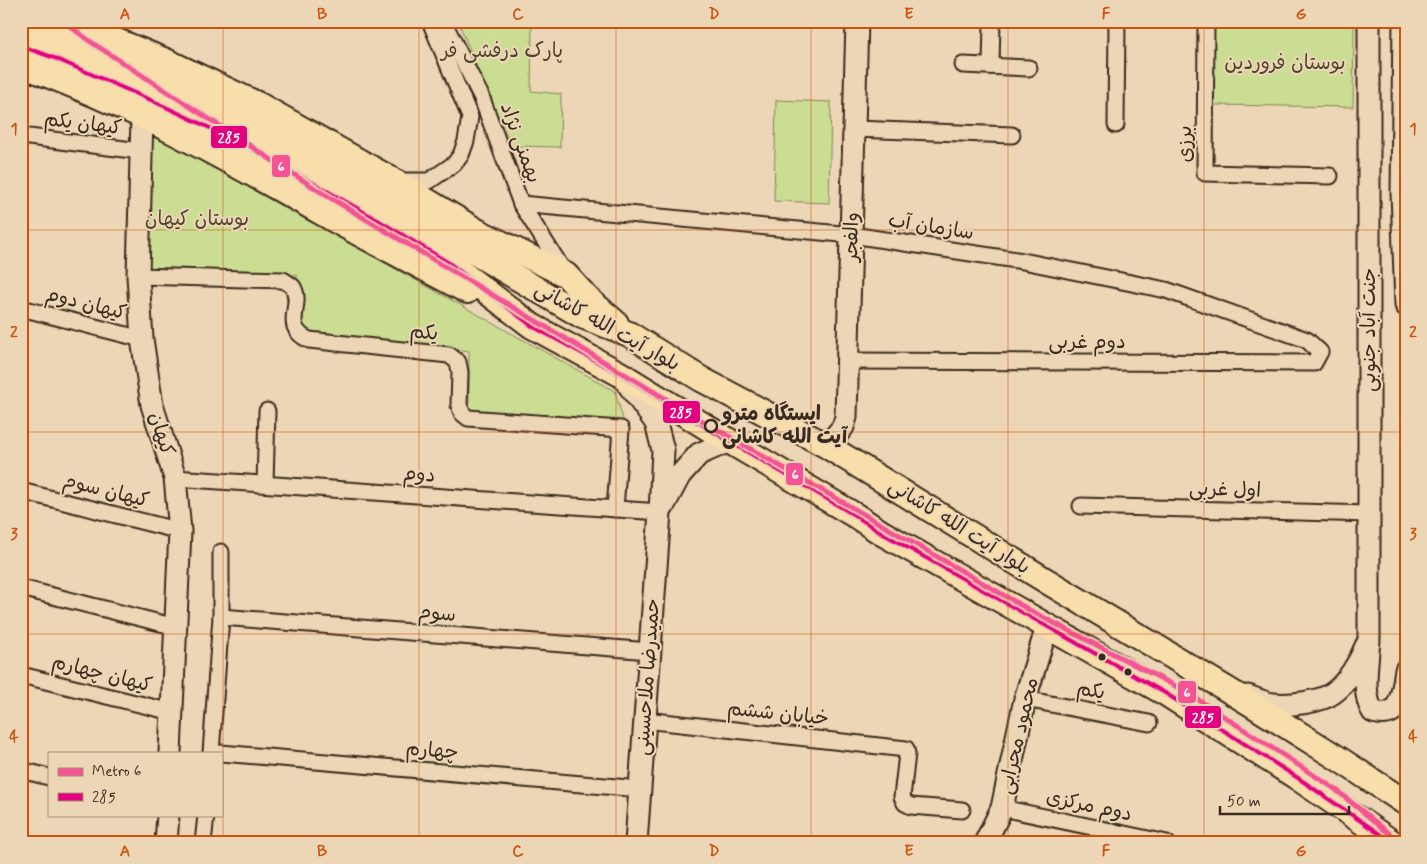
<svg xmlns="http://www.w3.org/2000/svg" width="1427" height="864" viewBox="0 0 1427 864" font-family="Mynerve,'Playpen Sans Arabic',sans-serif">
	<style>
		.green { fill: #cbdd92; stroke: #838458 }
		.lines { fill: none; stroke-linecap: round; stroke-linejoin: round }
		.street-casing { stroke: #3b2a1e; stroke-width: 19 }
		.secondary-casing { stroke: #3b2a1e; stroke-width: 25 }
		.primary-casing { stroke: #3b2a1e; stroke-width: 28 }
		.street { stroke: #ecd6b5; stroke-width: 15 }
		.secondary { stroke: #ecd6b5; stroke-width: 21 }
		.primary { stroke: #f8deab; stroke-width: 24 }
		.bus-1-casing { stroke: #ecd6b5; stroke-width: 8 }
		.bus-1 { stroke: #e5007d; stroke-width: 4 }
		.metro-1-casing { stroke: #ecd6b5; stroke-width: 9 }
		.metro-1 { stroke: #f55393; stroke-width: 5 }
		.grid { fill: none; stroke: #ce520f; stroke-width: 1; stroke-opacity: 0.55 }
		.stop-dot { fill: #ecd6b5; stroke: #3b2a1e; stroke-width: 2.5 }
		.bus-dot { fill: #3b2a1e; stroke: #ecd6b5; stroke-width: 2 }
		.labels { text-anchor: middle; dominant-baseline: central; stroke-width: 4; stroke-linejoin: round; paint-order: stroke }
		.park-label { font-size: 20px; fill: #51452f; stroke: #ecd6b5 }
		.street-label { font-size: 20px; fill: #3b2a1e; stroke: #ecd6b5 }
		.stop-label { font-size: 20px; font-weight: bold; fill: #3b2a1e; stroke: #ecd6b5; text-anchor: start }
		.line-badge { stroke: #ecd6b5; stroke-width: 2 }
		.badge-label { font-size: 14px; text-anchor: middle; font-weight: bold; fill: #fff }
		.neatline { fill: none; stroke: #ce520f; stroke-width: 2 }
		.grid-label { font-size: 16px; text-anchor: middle; font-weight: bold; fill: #ce520f }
	</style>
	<rect width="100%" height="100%" fill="#ecd6b5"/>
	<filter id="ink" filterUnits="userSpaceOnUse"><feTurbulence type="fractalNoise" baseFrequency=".02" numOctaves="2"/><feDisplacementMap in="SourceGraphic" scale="10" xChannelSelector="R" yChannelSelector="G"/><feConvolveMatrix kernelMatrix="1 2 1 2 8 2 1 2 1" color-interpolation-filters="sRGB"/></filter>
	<g filter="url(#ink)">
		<g class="green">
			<polygon points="458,21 532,21 531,91 561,94 560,147 512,146 491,102"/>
			<polygon points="1214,21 1354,21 1353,107 1213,105"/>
			<polygon points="776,100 831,102 829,203 774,201"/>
			<polygon points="146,130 615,391 624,423 469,410 469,351 302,330 297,275 143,269"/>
		</g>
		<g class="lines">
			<g class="street-casing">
				<g id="street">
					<polyline points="443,21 481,96 521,204 565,273"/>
					<polyline points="1206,21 1205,173 1330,176"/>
					<polyline points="963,65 1029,68"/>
					<polyline points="991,66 992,21"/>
					<polyline points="1116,125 1117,21"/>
					<polyline points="855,129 1012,135"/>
					<polyline points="21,136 140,151"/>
					<polyline points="398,181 429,181 454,164 461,155 466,141 470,117 430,21"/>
					<polyline points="521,204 852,235 1023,261 1166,290 1307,340 1320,352 1314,363 849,361"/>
					<path d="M138 276 283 280C286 282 291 285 293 287 304 306 280 326 309 340L449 355 458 362 460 372 459 405 462 413 468 418 621 429 615 509"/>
					<polyline points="21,308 142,339"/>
					<polyline points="175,478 660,512"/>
					<polyline points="265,484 267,411"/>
					<polyline points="21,491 180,531"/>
					<polyline points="1081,506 1369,514"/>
					<polyline points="21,588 176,627"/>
					<polyline points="221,617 650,651"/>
					<polyline points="21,675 172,712"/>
					<polyline points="1025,699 1149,723"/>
					<polyline points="645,720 906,749 907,754 902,797 905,803 911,806 962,810"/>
					<polyline points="211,753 221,617 221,552"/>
					<polyline points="221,753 640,789"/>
					<polyline points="21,770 49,777"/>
					<polyline points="1002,808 1167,843"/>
					<polyline points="203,843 206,815"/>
				</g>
			</g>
			<g class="secondary-casing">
				<g id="secondary">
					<path d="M1369 21V639C1368 661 1361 694 1373 712 1403 720 1402 691 1406 670"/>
					<polyline points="1404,21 1402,192 1406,305"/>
					<polyline points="142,116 138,276 142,339 152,405 175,478 180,531 170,753"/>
					<polyline points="622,376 656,423 663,450 660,512 636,843"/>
					<polyline points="827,446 843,427 846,417 857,21"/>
					<polyline points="663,507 680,475 699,454 729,441"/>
					<path d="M1248 696C1256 699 1265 703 1273 704 1289 706 1321 702 1333 693 1347 683 1360 662 1366 646"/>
					<polyline points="166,843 168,815"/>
					<polyline points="985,843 1002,808 1025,699 1047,627"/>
				</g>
			</g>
			<g class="primary-casing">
				<g id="primary">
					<polyline points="68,21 166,61 259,105 394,181 477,231 566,275 587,298 616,323"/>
					<polyline points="21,24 67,42 160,81 246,123 367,189 582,316 629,334 701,379 827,446 1045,580 1253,705 1336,757 1406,803"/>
					<polyline points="21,46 52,57 153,101 248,146 376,219 449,263 532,326 620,374 729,441 856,516 882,533 1165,693 1298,778 1393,843"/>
					<path d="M21 65C130 104 230 161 331 218 376 243 422 267 467 291"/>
				</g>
			</g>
			<use href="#street" class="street"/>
			<use href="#secondary" class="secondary"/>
			<use href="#primary" class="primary"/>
			<g class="bus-1-casing">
				<polyline id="bus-1" points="21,46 52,57 153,101 248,146 376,219 449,263 532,326 620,374 729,441 856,516 882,533 1165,693 1298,778 1393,843"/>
			</g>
			<use href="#bus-1" class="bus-1"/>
			<g class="metro-1-casing">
				<polyline id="metro-1" points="63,21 91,42 324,194 711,426 1031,611 1185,691 1335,789 1401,843"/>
			</g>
			<use href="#metro-1" class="metro-1"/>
		</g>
	</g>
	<path class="grid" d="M223 21V843M419 21V843M616 21V843M811 21V843M1008 21V843M1204 21V843M21 230H1406M21 432H1406M21 634H1406"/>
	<circle class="stop-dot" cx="711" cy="426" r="6"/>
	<g class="bus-dot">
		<circle cx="1102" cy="657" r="4.5"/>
		<circle cx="1128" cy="672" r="4.5"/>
	</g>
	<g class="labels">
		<g class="park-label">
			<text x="502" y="51">پارک درفشی فر</text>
			<text x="1285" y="63">بوستان فروردین</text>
			<text x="197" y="219">بوستان کیهان</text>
		</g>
		<g class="street-label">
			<text transform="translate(83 124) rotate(7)">کیهان یکم</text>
			<text transform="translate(520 143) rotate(70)">بهمنی نژاد</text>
			<text transform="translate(1185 144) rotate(-90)">برزی</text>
			<text transform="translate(931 227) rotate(9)">سازمان آب</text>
			<text transform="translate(852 237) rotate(-89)">والفجر</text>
			<text transform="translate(86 304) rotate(14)">کیهان دوم</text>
			<text transform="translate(607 327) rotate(29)">بلوار آیت الله کاشانی</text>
			<text transform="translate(1369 330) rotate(-90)">جنت آباد جنوبی</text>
			<text transform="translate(424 333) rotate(6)">یکم</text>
			<text x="1087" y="342">دوم غربی</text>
			<text transform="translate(161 434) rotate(73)">کیهان</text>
			<text transform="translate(419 475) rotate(4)">دوم</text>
			<text transform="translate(1225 490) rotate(2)">اول غربی</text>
			<text transform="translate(106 491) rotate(14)">کیهان سوم</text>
			<text transform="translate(959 527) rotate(32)">بلوار آیت الله کاشانی</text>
			<text transform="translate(437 614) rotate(5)">سوم</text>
			<text transform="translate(102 674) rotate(14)">کیهان چهارم</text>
			<text transform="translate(648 677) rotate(-86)">حمیدرضا ملاحسینی</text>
			<text transform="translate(1091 691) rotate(11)">یکم</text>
			<text transform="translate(778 714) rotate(6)">خیابان ششم</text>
			<text transform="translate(1019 736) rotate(-77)">محمود محرابی</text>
			<text transform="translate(432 751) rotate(5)">چهارم</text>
			<text transform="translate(1089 806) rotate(12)">دوم مرکزی</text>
		</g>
		<g class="stop-label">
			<text x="722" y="414">ایستگاه مترو<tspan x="722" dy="23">آیت الله کاشانی</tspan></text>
		</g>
	</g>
	<g class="line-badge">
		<rect x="210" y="125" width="38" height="24" rx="5" fill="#e5007d"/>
		<rect x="271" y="154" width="20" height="24" rx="5" fill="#f55393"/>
		<rect x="662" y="400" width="39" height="24" rx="5" fill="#e5007d"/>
		<rect x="785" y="462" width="19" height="24" rx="5" fill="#f55393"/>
		<rect x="1177" y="680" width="20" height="24" rx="5" fill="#f55393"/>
		<rect x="1184" y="705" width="38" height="24" rx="5" fill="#e5007d"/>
	</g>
	<g class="badge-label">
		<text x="229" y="142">285</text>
		<text x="281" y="171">6</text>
		<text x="681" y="417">285</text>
		<text x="795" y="479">6</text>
		<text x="1187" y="697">6</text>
		<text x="1203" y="722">285</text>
	</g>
	<rect width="1427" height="864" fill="none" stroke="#ecd6b5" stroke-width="55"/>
	<rect x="48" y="752" width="175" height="65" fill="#ecd6b5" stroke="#a59179"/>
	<rect x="58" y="768" width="25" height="8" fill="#f55393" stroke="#a59179"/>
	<text x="92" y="776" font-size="15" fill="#3b2a1e">Metro 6</text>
	<rect x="58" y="793" width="25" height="8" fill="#e5007d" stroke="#a59179"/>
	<text x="92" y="802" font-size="15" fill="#3b2a1e">285</text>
	<path d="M1220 806v8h129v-8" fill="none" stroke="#3b2a1e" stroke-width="2.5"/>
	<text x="1227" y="806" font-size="15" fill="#3b2a1e" stroke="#ecd6b5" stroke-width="4" paint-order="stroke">50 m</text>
	<rect x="28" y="28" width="1372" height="808" class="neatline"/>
	<g class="grid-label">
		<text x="125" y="19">A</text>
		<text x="322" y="19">B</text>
		<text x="518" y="19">C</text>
		<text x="714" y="19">D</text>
		<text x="909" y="19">E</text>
		<text x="1106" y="19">F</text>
		<text x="1301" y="19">G</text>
		<text x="14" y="134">1</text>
		<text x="1413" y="134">1</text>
		<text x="14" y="337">2</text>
		<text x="1413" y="337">2</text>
		<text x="14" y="539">3</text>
		<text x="1413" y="539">3</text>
		<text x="14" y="741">4</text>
		<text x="1413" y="741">4</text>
		<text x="125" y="856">A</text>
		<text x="322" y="856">B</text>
		<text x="518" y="856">C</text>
		<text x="714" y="856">D</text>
		<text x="909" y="856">E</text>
		<text x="1106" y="856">F</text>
		<text x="1301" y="856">G</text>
	</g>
</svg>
